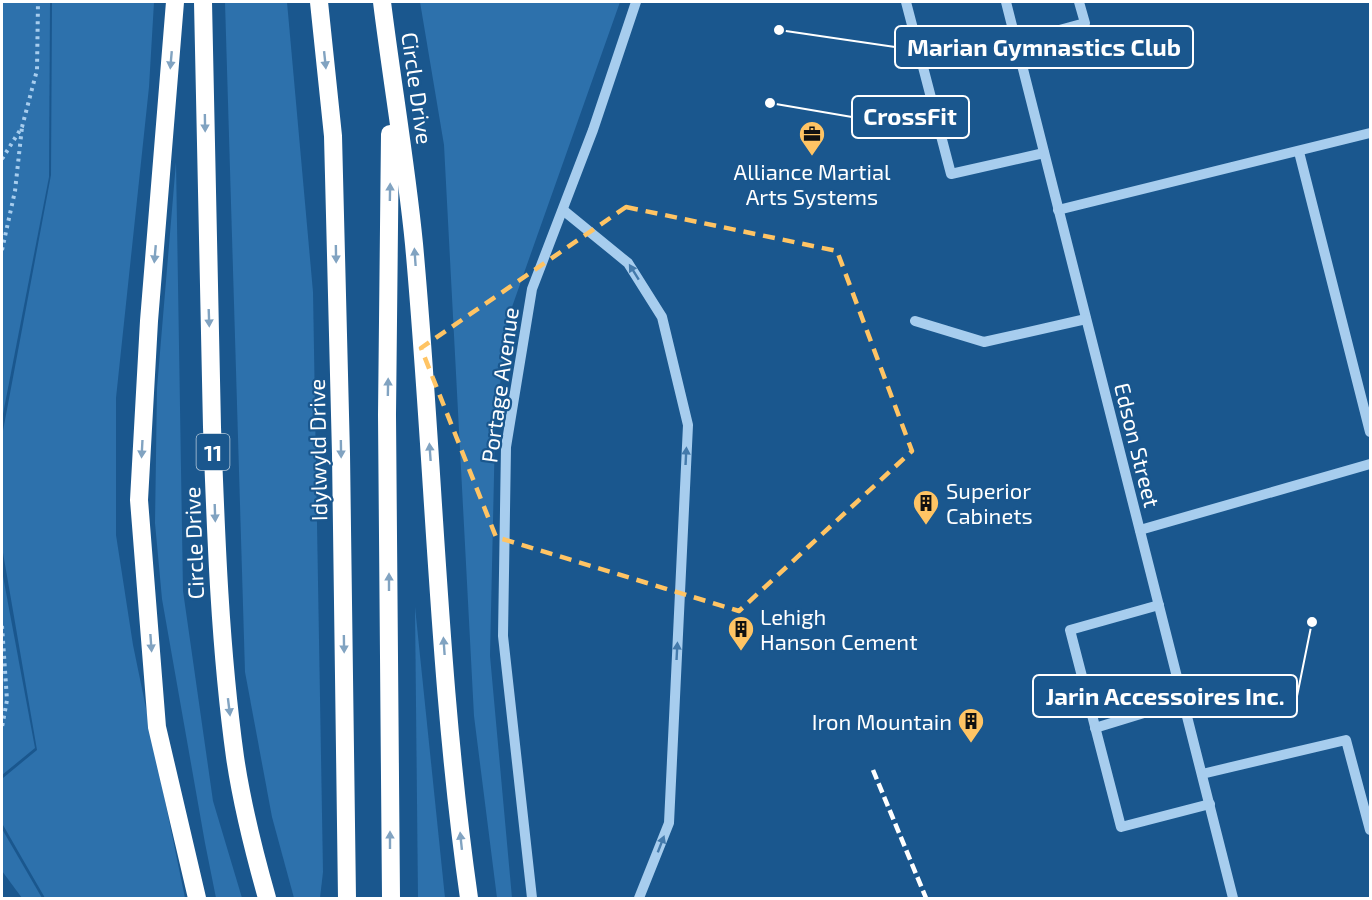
<svg xmlns="http://www.w3.org/2000/svg" width="1372" height="900" viewBox="0 0 1372 900" font-family="'Exo 2',sans-serif">
	<style>
		.green { fill: #2d71ac }
		.lines { fill: none; stroke-linecap: round; stroke-linejoin: round }
		.path { stroke: #a7cdee; stroke-width: 4; stroke-dasharray: 3 4.5; stroke-linecap: butt }
		.minor { stroke: #a7cdee; stroke-width: 10 }
		.highway { stroke: #fff; stroke-width: 18 }
		.rail { stroke: #fff; stroke-width: 4.5; stroke-dasharray: 10 4.5; stroke-linecap: butt }
		.oneway { fill: #81a3c1 }
		.oneway2 { fill: #447aab }
		.marked { fill: none; stroke: #ffc464; stroke-width: 4.5; stroke-dasharray: 12 8; stroke-linejoin: round }
		.labels { text-anchor: middle; dominant-baseline: central; stroke-width: 4.5; stroke-linejoin: round; paint-order: stroke }
		.shield { fill: #1a578e; stroke: #bacddd; stroke-width: 1.5 }
		.shield-label { font-size: 21px; font-weight: bold; fill: #fff }
		.street-label { font-size: 22px; fill: #fff; stroke: #1a578e }
		.poi-label { font-size: 22px; fill: #fff; stroke: #1a578e; text-anchor: start }
		.leader { fill: none; stroke: #fff; stroke-width: 2 }
		.callout-dot { fill: #fff; stroke: #1a578e; stroke-width: 2 }
		.callout { fill: #1a578e; stroke: #fff; stroke-width: 2 }
		.callout-label { font-size: 24px; text-anchor: middle; font-weight: bold; fill: #fff }
	</style>
	<rect width="100%" height="100%" fill="#1a578e"/>
	<g class="green">
		<polygon points="2,2 50,2 49,177 2,419"/>
		<polygon points="52,2 154,2 149,87 116,398 116,535 133,645 185,898 45,898 3,825 3,778 37,750 2,547 2,436 51,175"/>
		<polygon points="225,2 287,2 313,292 323,872 320,898 294,898 272,817 245,672"/>
		<polygon points="420,2 620,2 507,321 495,431 490,656 512,898 497,898 474,716 444,145"/>
		<polygon points="176,162 183,591 213,801 242,898 216,898 205,843 162,599 155,523 157,388"/>
		<polygon points="2,571 35,748 2,775"/>
		<polygon points="415,607 445,898 418,898"/>
		<polygon points="2,829 42,898 22,898 2,871"/>
	</g>
	<g class="lines">
		<g class="path">
			<polyline points="2,159 22,127 37,70 38,2"/>
			<polyline points="2,250 15,191 22,127"/>
			<polyline points="2,626 7,700 2,727"/>
		</g>
		<g class="minor">
			<polyline points="906,2 951,174 1044,153"/>
			<polyline points="1006,2 1233,898"/>
			<polyline points="1016,42 1085,23 1079,2"/>
			<polyline points="1299,152 1370,432"/>
			<polyline points="563,210 628,263 662,317 688,425 669,823 639,898"/>
			<polyline points="1058,210 1370,133"/>
			<polyline points="915,321 984,342 1086,319"/>
			<polyline points="1140,530 1370,464"/>
			<polyline points="1159,605 1070,630 1121,827 1210,804"/>
			<polyline points="1095,728 1183,701"/>
			<polyline points="1202,774 1346,740 1370,830"/>
			<polyline points="532,898 503,636 506,447 532,289 593,130 636,2"/>
		</g>
		<g class="highway">
			<polyline points="175,2 149,321 139,500 157,727 197,898"/>
			<path d="M203 2C205 143 208 285 212 427 216 538 220 648 235 757 242 805 254 852 267 898"/>
			<polyline points="319,2 333,136 341,454 347,898"/>
			<path d="M382 2C392 82 406 163 414 244 434 462 438 682 469 898"/>
			<polyline points="390,134 387,415 391,898"/>
		</g>
		<polyline class="rail" points="873,770 926,898"/>
	</g>
	<defs><path id="oneway-solid" d="M-6-.8H1V-3.2L6.5 0L1 3.2V.8H-6Z" transform="scale(1.5)"/></defs>
	<g class="oneway">
		<use href="#oneway-solid" transform="translate(171 60) rotate(95)"/>
		<use href="#oneway-solid" transform="translate(325 60) rotate(84)"/>
		<use href="#oneway-solid" transform="translate(205 123) rotate(89)"/>
		<use href="#oneway-solid" transform="translate(390 192) rotate(-89)"/>
		<use href="#oneway-solid" transform="translate(155 254) rotate(95)"/>
		<use href="#oneway-solid" transform="translate(336 254) rotate(89)"/>
		<use href="#oneway-solid" transform="translate(415 257) rotate(-94)"/>
		<use href="#oneway-solid" transform="translate(209 318) rotate(88)"/>
		<use href="#oneway-solid" transform="translate(388 387) rotate(-89)"/>
		<use href="#oneway-solid" transform="translate(142 449) rotate(93)"/>
		<use href="#oneway-solid" transform="translate(341 449) rotate(89)"/>
		<use href="#oneway-solid" transform="translate(430 452) rotate(-94)"/>
		<use href="#oneway-solid" transform="translate(215 513) rotate(88)"/>
		<use href="#oneway-solid" transform="translate(389 582) rotate(-90)"/>
		<use href="#oneway-solid" transform="translate(151 643) rotate(86)"/>
		<use href="#oneway-solid" transform="translate(344 644) rotate(89)"/>
		<use href="#oneway-solid" transform="translate(444 646) rotate(-94)"/>
		<use href="#oneway-solid" transform="translate(229 707) rotate(83)"/>
		<use href="#oneway-solid" transform="translate(390 840) rotate(-90)"/>
		<use href="#oneway-solid" transform="translate(461 841) rotate(-96)"/>
	</g>
	<g class="oneway2">
		<use href="#oneway-solid" transform="translate(634 272) rotate(-122)"/>
		<use href="#oneway-solid" transform="translate(686 456) rotate(-87)"/>
		<use href="#oneway-solid" transform="translate(677 651) rotate(-87)"/>
		<use href="#oneway-solid" transform="translate(661 844) rotate(-69)"/>
	</g>
	<path class="marked" d="M626 207 837 251 912 451 739 611 496 537 421 348Z"/>
	<defs>
		<g id="office-pin" transform="scale(1.35)"><path d="M0 17L-7.5 6A9.5 9.5 0 1 1 7.5 6Z" fill="#ffc464" stroke="#1a578e"/><path d="M-6-3h4V-5.5h4V-3h4V5H-6ZM-1-4.5V-3h2v-1.5ZM-6 0V1H6V0Z" fill="#111"/></g>
		<g id="building-pin" transform="scale(1.35)"><path d="M0 17L-7.5 6A9.5 9.5 0 1 1 7.5 6Z" fill="#ffc464" stroke="#1a578e"/><path d="M-4-6H4V6H1V3H-1V6H-4ZM-2.5-4.3h1.7v1.8h-1.7ZM.8-4.3h1.7v1.8H.8ZM-2.5-1h1.7V.8h-1.7ZM.8-1h1.7V.8H.8Z" fill="#111"/></g>
	</defs>
	<g fill-rule="evenodd">
		<use href="#office-pin" x="812" y="134"/>
		<use href="#building-pin" x="926" y="503"/>
		<use href="#building-pin" x="741" y="629"/>
		<use href="#building-pin" x="971" y="721"/>
	</g>
	<g class="labels">
		<rect class="shield" x="196.5" y="434" width="33" height="36" rx="4.5"/>
		<g class="shield-label">
			<text x="213" y="452">11</text>
		</g>
		<g class="street-label">
			<text transform="translate(418 88) rotate(82)">Circle Drive</text>
			<text transform="translate(499 385) rotate(-82)">Portage Avenue</text>
			<text transform="translate(1138 445) rotate(76)">Edson Street</text>
			<text transform="translate(317 450) rotate(-91)">Idylwyld Drive</text>
			<text transform="translate(193 543) rotate(-92)">Circle Drive</text>
		</g>
		<g class="poi-label">
			<text x="812" y="171" text-anchor="middle">Alliance Martial<tspan x="812" dy="25">Arts Systems</tspan></text>
			<text x="946" y="490">Superior<tspan x="946" dy="25">Cabinets</tspan></text>
			<text x="760" y="616">Lehigh<tspan x="760" dy="25">Hanson Cement</tspan></text>
			<text x="952" y="721" text-anchor="end">Iron Mountain</text>
		</g>
	</g>
	<path class="leader" d="M779 30L895 47M770 103L852 117M1312 622L1297 696"/>
	<g class="callout-dot">
		<circle cx="779" cy="30" r="6"/>
		<circle cx="770" cy="103" r="6"/>
		<circle cx="1312" cy="622" r="6"/>
	</g>
	<g class="callout">
		<rect x="895" y="26" width="298" height="42" rx="6"/>
		<rect x="852" y="96" width="117" height="42" rx="6"/>
		<rect x="1033" y="675" width="264" height="42" rx="6"/>
	</g>
	<g class="callout-label">
		<text x="1044" y="56">Marian Gymnastics Club</text>
		<text x="910" y="125">CrossFit</text>
		<text x="1165" y="705">Jarin Accessoires Inc.</text>
	</g>
	<rect width="1372" height="900" fill="none" stroke="#ffffff" stroke-width="6"/>
</svg>
